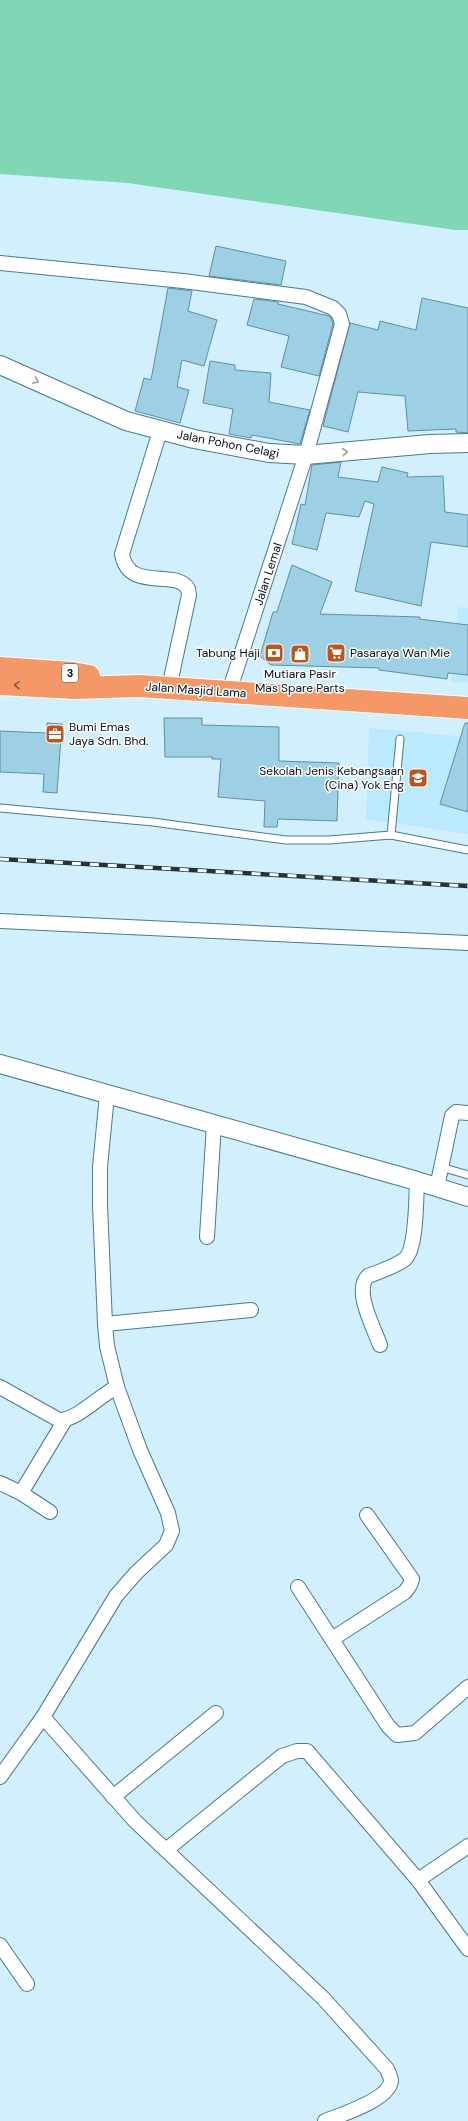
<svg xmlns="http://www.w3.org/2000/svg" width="468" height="2121" viewBox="0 0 468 2121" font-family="'DM Sans',sans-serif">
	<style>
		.built { fill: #bbeaff }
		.water { fill: #7fd7b4 }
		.building { fill: #9dcfe5; stroke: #5f8fa4 }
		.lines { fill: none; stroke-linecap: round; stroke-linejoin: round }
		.service-casing { stroke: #49798d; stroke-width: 9 }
		.minor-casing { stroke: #49798d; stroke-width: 16 }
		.tertiary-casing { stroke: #49798d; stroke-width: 20 }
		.trunk-casing { stroke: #fff; stroke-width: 24 }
		.service { stroke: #fff; stroke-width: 7 }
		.minor { stroke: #fff; stroke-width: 14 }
		.tertiary { stroke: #fff; stroke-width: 18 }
		.trunk { stroke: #f49868; stroke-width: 22 }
		.rail-casing { stroke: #21333c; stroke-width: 4.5 }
		.rail { stroke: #fff; stroke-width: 3; stroke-dasharray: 9; stroke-linecap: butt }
		.oneway { stroke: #999fa2 }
		.oneway2 { stroke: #865a44 }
		.labels { text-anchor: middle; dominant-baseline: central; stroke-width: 3; stroke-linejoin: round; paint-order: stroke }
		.shield { fill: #fff; stroke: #4c575d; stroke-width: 1 }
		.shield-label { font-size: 11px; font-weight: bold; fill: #000f17 }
		.street-label { font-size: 12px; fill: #000f17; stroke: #fff }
		.poi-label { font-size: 12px; fill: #000f17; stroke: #fff; text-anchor: end }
	</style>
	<rect width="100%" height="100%" fill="#d2effd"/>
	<g class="built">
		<polygon points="458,607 468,608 468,683 451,681"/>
		<polygon points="369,728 468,737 468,834 366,819"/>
	</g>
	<polygon class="water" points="0,0 468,0 468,230 455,230 128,183 0,174"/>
	<g class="building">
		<polygon points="216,246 286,261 281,285 209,276"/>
		<polygon points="168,288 192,291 188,311 217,320 204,366 182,360 177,387 189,390 180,423 135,411 144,378 151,380"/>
		<polygon points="422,298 468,308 468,433 456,432 456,429 408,431 405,396 358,392 348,432 323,426 350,323 378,330 380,321 416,330"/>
		<polygon points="254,299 278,302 278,304 329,316 331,318 333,324 319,376 281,367 289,336 247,325"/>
		<polygon points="210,361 235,365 235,370 271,373 269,402 310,410 300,444 252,435 251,438 229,434 233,409 203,403"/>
		<polygon points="341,462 338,477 378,482 382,467 408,473 407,477 443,476 445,512 468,515 468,547 431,542 421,606 355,591 374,504 365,501 359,517 326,513 317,550 292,544 301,504 305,505 312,465"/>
		<polygon points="292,565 332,582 320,614 420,617 419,619 468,625 468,675 448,673 447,679 379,670 379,668 271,665 260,656 273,612 277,612"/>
		<polygon points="164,718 202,718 202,725 279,727 279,761 339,763 337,821 278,819 277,827 264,827 265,801 218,797 221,759 212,759 212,757 165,757"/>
		<polygon points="47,723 62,724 57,793 43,792 44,774 0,772 0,731 47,733"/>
		<polygon points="465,723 468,723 468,812 440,804"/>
	</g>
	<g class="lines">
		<g class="service-casing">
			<g id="service">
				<polyline points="0,808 153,822 286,840 329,840 391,835 468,850"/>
				<polyline points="391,835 400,739"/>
				<polyline points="441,1167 468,1175"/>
			</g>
		</g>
		<g class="minor-casing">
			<g id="minor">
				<polyline points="0,263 183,281 306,297 333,308 339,314 342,324 306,455 229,692"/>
				<path d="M160 431 122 554C128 593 177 568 188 589L189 595 169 688"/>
				<polyline points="0,921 468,943"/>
				<polyline points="437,1187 452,1116 456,1112 468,1113"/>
				<polyline points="207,1237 214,1124"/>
				<polyline points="105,1324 251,1310"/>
				<path d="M380 1345C374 1328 353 1290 368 1276 380 1271 395 1267 405 1259 417 1248 416 1197 417 1181"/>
				<path d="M0 1387 59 1420C76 1421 100 1395 117 1387"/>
				<polyline points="0,1483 21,1493 50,1512"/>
				<polyline points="21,1493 65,1420"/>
				<polyline points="298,1587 388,1726 397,1735 415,1733 468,1687"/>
				<polyline points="332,1639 405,1592 410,1585 412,1579 367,1515"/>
				<path d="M43 1717 135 1821 323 1998 387 2069C388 2072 391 2077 391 2081 389 2100 340 2115 325 2121"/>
				<polyline points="0,1777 43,1717 116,1596 136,1573 166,1545 172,1531 168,1513 140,1450 117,1387 107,1346 105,1324 100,1205 100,1167 107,1095"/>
				<polyline points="113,1797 216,1713"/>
				<polyline points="166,1850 282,1756 297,1751 307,1751 418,1880 468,1949"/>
				<polyline points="418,1880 468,1846"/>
				<polyline points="0,1945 27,1984"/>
			</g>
		</g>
		<g class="tertiary-casing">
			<g id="tertiary">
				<polyline points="0,365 126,421 194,439 269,453 306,455 430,444 468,443"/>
				<polyline points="0,1064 417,1181 468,1197"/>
			</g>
		</g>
		<g class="trunk-casing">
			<g id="trunk">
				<polyline points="0,668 72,673 89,676"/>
				<polyline points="0,684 74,688 139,686 169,688 468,708"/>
			</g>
		</g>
		<use href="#service" class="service"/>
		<use href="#minor" class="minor"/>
		<use href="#tertiary" class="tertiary"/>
		<use href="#trunk" class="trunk"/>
		<g class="rail-casing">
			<polyline id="rail" points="0,859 468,886"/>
		</g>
		<use href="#rail" class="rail"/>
	</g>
	<defs><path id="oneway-chevron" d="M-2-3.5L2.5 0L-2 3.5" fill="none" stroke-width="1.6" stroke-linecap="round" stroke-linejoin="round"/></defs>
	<g class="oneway">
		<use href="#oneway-chevron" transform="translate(36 381) rotate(25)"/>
		<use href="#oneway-chevron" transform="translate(345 452) rotate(-6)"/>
	</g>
	<use class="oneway2" href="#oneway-chevron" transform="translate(17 685) rotate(-177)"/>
	<defs>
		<g id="bank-square" transform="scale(1)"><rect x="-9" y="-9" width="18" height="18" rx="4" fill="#b9561d" stroke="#fff"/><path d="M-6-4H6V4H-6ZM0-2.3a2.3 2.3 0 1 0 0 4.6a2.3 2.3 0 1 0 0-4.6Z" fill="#fff"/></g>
		<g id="supermarket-square" transform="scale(1)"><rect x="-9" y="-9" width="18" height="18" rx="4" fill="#b9561d" stroke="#fff"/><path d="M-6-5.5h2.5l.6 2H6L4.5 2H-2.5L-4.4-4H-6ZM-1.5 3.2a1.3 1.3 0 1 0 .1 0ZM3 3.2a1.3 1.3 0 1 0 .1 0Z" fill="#fff"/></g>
		<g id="shop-square" transform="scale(1)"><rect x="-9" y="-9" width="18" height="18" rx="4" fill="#b9561d" stroke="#fff"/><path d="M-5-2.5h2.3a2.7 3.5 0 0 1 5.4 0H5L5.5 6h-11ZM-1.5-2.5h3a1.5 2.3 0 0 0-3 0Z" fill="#fff"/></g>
		<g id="office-square" transform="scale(1)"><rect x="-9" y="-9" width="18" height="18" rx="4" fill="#b9561d" stroke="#fff"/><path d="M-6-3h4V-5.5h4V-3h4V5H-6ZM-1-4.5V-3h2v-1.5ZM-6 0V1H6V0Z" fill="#fff"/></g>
		<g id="school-square" transform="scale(1)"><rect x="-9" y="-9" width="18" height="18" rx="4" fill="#b9561d" stroke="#fff"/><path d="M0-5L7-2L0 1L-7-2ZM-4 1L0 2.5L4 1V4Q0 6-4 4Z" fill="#fff"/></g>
	</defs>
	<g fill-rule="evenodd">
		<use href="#bank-square" x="274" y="653"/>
		<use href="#supermarket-square" x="336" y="653"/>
		<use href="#shop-square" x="300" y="654"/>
		<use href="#office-square" x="55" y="734"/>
		<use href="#school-square" x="418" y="778"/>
	</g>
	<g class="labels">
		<rect class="shield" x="62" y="664" width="16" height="18" rx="3"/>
		<g class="shield-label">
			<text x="70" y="673">3</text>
		</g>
		<g class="street-label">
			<text transform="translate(228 444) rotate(11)">Jalan Pohon Celagi</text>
			<text transform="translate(268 574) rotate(-72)">Jalan Lemal</text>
			<text transform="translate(196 690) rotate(4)">Jalan Masjid Lama</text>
		</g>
		<g class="poi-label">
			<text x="260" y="653">Tabung Haji</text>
			<text x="350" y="653" text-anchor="start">Pasaraya Wan Mie</text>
			<text x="300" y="674" text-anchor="middle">Mutiara Pasir<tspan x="300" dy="14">Mas Spare Parts</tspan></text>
			<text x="69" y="727" text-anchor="start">Bumi Emas<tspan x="69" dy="14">Jaya Sdn. Bhd.</tspan></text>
			<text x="404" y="771">Sekolah Jenis Kebangsaan<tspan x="404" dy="14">(Cina) Yok Eng</tspan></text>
		</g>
	</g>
</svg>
